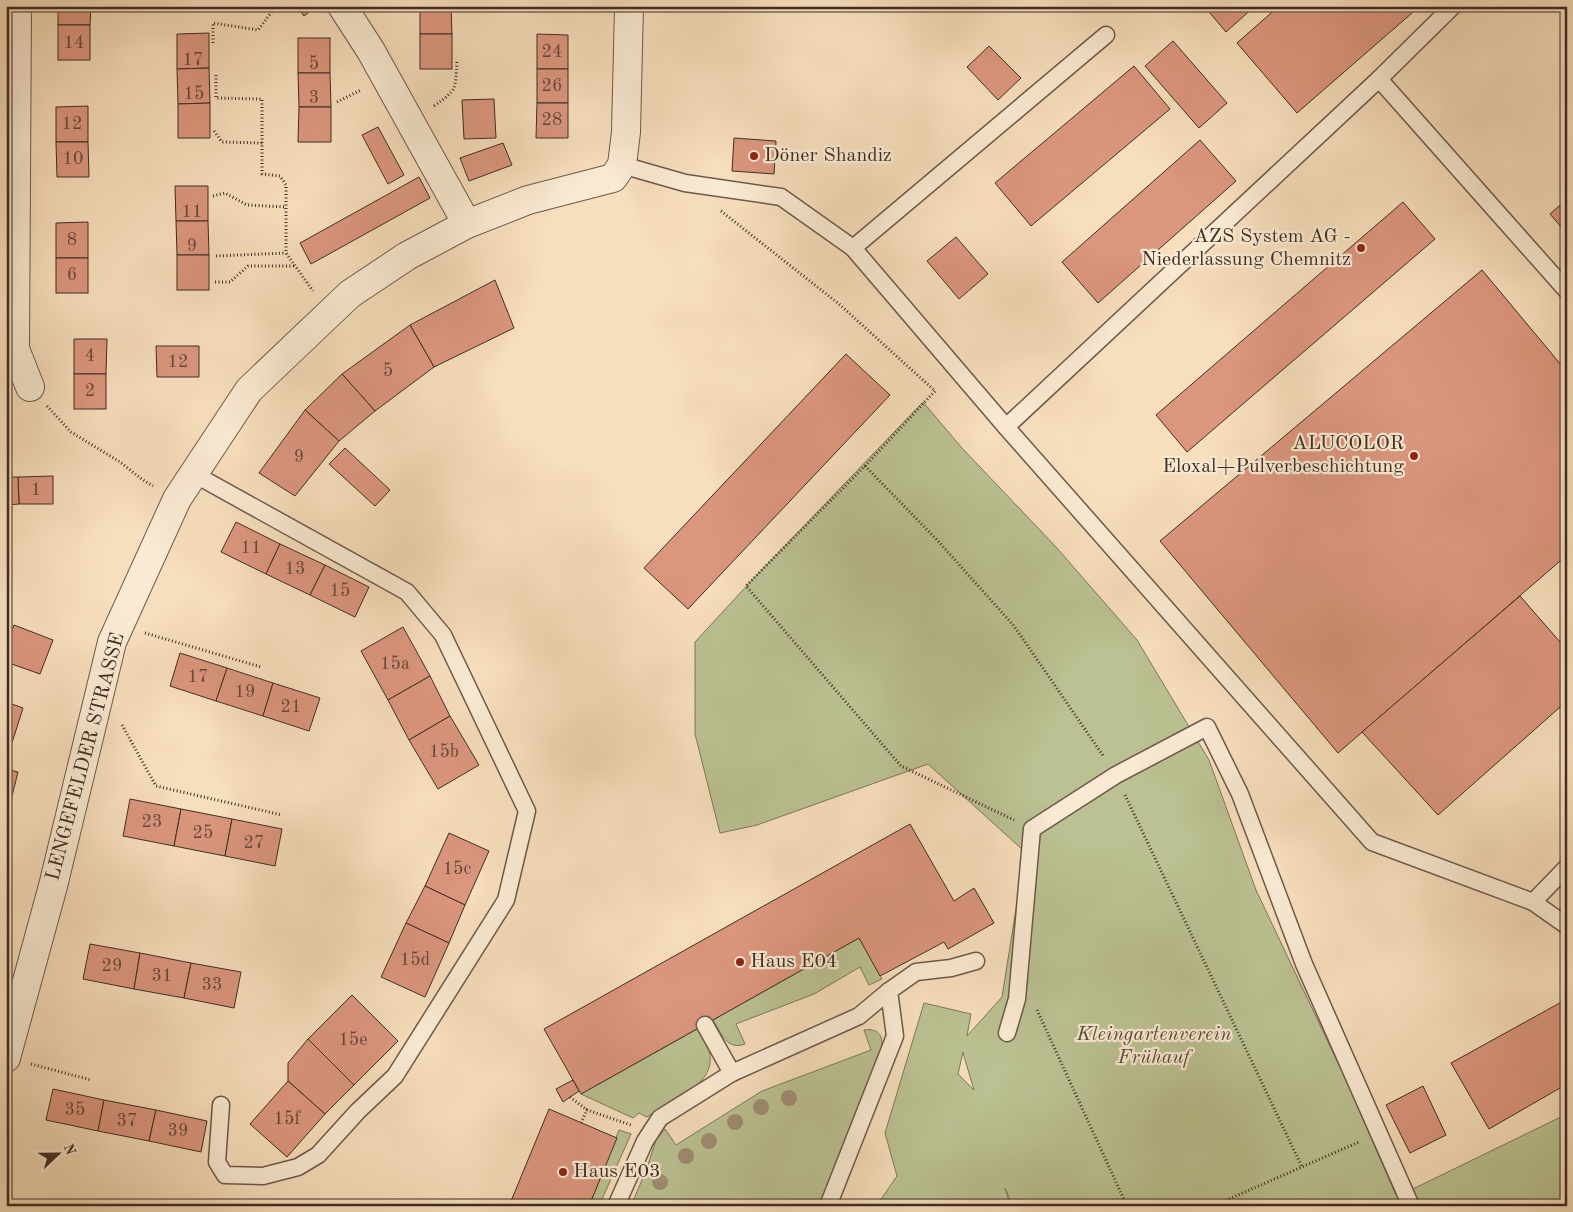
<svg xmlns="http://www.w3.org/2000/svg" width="1573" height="1212" viewBox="0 0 1573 1212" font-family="'Old Standard TT',serif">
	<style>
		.green { fill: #bbc192; stroke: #7d775a; fill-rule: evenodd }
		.building { fill: #db967e; stroke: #3f2d23 }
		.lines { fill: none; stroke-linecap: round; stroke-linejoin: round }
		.lane-casing { stroke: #6d5949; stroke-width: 19 }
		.street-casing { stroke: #6d5949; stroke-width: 30 }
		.path { stroke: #3f2d23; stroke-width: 3; stroke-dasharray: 1 2.5; stroke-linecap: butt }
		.lane { stroke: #faead3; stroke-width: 16 }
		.street { stroke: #faead3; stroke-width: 28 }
		.tree { fill: #a08d74 }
		.poi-dot { fill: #8f2418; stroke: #faead3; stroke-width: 2 }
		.labels { text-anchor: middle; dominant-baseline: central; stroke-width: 4.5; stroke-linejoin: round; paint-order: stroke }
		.number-label { font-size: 18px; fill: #66473a }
		.poi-label { font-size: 20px; fill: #3f2d23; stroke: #faead3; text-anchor: start }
		.street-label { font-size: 20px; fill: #3f2d23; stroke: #faead3 }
		.park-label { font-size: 20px; font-style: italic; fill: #584b39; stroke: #faead3 }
	</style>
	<rect width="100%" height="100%" fill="#f7debc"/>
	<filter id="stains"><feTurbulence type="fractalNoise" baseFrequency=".004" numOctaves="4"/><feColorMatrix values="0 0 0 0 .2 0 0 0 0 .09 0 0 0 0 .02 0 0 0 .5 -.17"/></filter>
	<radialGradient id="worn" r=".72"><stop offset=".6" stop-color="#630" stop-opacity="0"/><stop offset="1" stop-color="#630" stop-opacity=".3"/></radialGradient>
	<g class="green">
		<path d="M923 402 961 447 1056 547 1137 640 1209 760 1256 890 1347 1082 1396 1195 1417 1187 1567 1114V1206H1013L1005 1188 1009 1201 1002 1206 877 1205 897 1176 885 1133 924 1003 971 1014 967 1036 1002 997 1025 852 928 764 757 825 720 833 695 734V642L753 579ZM963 1052V1053L974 1090 958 1074Z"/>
		<path d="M859 938 882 979 869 985 860 967 814 994 736 1024 745 1044C727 1051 721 1033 713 1020Z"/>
		<path d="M699 1028C710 1049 718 1065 698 1084L647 1117 639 1113 633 1118 581 1094Z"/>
		<path d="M864 1030C878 1028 883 1035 882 1048L821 1206H631L647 1168 656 1140 665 1129 676 1145 762 1091 871 1050Z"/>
		<polygon points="619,1130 631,1134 599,1206 589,1206"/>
	</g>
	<g class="building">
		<polygon points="58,6 91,6 90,25 58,25"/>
		<polygon points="296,6 317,6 304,16"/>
		<polygon points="420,6 451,6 452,34 420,34"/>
		<polygon points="1204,6 1255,6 1226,32"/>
		<polygon points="1279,6 1420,6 1297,113 1237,43"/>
		<rect x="58" y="25" width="32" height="35"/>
		<polygon points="209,33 209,68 177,69 177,34"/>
		<rect x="420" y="34" width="32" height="35"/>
		<polygon points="537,34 568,35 568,69 537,69"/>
		<rect x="298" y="38" width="32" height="35"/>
		<polygon points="1173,41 1227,103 1199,128 1145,66"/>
		<polygon points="989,46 1021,78 998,100 967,67"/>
		<polygon points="1134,66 1170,109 1031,226 995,183"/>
		<polygon points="209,68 210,103 178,104 177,69"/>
		<rect x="537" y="69" width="31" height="34"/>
		<polygon points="298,73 330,73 331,107 299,107"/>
		<polygon points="494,99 496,138 464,139 462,100"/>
		<polygon points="210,103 210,138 178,138 178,104"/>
		<polygon points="537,103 568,103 568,138 536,138"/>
		<polygon points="88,106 88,142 56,142 56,107"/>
		<polygon points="299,107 331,107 331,142 298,142"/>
		<polygon points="378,127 404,175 388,184 362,135"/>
		<polygon points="734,138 776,141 774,174 732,171"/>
		<polygon points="1200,140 1236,181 1098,303 1062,262"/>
		<polygon points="56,142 88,142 89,177 57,177"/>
		<polygon points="503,143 512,165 469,181 460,158"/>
		<polygon points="419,177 430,198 311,264 300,243"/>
		<polygon points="175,186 208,186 208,221 176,221"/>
		<polygon points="1567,199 1567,234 1550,214"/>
		<polygon points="1403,202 1435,239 1187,452 1156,415"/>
		<polygon points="176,221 208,221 209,255 177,255"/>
		<polygon points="88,222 88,258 56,258 56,223"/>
		<polygon points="956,237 988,274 959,299 927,261"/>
		<rect x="177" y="255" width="32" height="35"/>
		<rect x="56" y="258" width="32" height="35"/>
		<polygon points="1482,270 1567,372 1567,555 1338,753 1160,541"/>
		<polygon points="495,280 514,328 434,367 410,325"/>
		<polygon points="410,325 434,367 375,411 342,374"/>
		<polygon points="74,339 107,339 106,374 74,374"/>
		<polygon points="156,346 199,346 199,377 157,377"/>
		<polygon points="846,354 890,395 688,609 644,568"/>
		<rect x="74" y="374" width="32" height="35"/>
		<polygon points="342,374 375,411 339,441 305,410"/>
		<polygon points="305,410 339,441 295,496 259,473"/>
		<polygon points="345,448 390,490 375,506 329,464"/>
		<polygon points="53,476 53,504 19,504 18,477"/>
		<polygon points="6,477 18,477 19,504 6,505"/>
		<polygon points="236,522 280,544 266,574 221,552"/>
		<polygon points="280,544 325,565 310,595 266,574"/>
		<polygon points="325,565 369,587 355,617 310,595"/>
		<polygon points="1520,596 1567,650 1567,701 1438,815 1362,732"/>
		<polygon points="14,625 53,640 40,674 6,662 6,647"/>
		<polygon points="403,627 430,676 388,700 361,651"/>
		<polygon points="180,653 227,668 216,701 170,686"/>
		<polygon points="227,668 273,683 263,716 216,701"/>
		<polygon points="430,676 450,716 409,740 388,700"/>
		<polygon points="273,683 320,698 309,731 263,716"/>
		<polygon points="6,702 23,708 11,746 6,744"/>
		<polygon points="450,716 479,765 438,789 409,740"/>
		<polygon points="6,769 18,772 8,812 6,812"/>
		<polygon points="130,799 181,809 174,846 123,836"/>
		<polygon points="181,809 232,819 225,856 174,846"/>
		<polygon points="232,819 282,829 275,866 225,856"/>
		<polygon points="910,824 954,901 974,888 994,923 948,949 944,942 880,976 859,938 581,1094 544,1029"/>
		<polygon points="449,833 489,851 465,905 425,886"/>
		<polygon points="425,886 465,905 449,943 406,923"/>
		<polygon points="406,923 449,943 425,997 381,977"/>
		<polygon points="90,944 140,953 134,989 83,979"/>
		<polygon points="140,953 191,963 184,998 134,989"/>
		<polygon points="191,963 241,972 234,1008 184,998"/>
		<polygon points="352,995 398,1041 354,1085 308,1039"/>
		<polygon points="1567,999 1567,1084 1489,1129 1451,1063"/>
		<polygon points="308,1039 354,1085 325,1114 288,1081 288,1063"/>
		<polygon points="573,1080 579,1091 563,1102 556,1089"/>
		<polygon points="288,1081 325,1114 287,1157 250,1124"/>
		<polygon points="1423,1086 1446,1135 1410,1153 1386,1105"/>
		<polygon points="53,1089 104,1100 98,1131 46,1120"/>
		<polygon points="104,1100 156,1110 149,1141 98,1131"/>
		<polygon points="549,1109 617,1138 589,1206 509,1206"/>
		<polygon points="156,1110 207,1121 201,1152 149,1141"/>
	</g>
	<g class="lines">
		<g class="lane-casing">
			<g id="lane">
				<polyline points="1379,79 1567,291"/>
				<polyline points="622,165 685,183 781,197 853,248 1006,427 1372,842 1533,902 1567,926"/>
				<polyline points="853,248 1106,35"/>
				<polyline points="1006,427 1379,79 1453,6"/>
				<polyline points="194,474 407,592 443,635 527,811 506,900 395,1076 358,1111 318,1155 298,1167 263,1176 225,1175 217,1162 221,1105"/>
				<polyline points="1533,902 1567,867"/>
				<polyline points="705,1025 732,1073"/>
				<polyline points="1007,1033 1017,999 1032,829 1116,775 1207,727 1240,794 1304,964 1411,1206"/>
				<polyline points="616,1206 645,1141 660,1118 732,1073 859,1016 889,991"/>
				<polyline points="828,1206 895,1036 889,991 916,972 951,968 976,961"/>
			</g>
		</g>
		<g class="street-casing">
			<g id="street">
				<polyline points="17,6 15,349 30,387"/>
				<polyline points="342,6 371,51 467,224"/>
				<polyline points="6,1058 53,886 112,642 177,499 249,390 350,294 407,256 467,224 528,200 613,178 622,165 626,132 629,6"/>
			</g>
		</g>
		<g class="path">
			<polyline points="213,43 213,23 258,30 276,6"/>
			<polyline points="216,75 216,98 262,99 262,174 280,176 286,185 286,253 313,291"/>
			<polyline points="337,102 361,90"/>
			<path d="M434 106C458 89 455 90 457 61"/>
			<polyline points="214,131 222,142 262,143"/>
			<polyline points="213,196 225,193 247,205 286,207"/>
			<polyline points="721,211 839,304 935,391 865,466 746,586 901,766 1014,820"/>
			<polyline points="216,256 286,253"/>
			<polyline points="215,282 230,282 248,266 294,266"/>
			<polyline points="47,406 71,432 120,462 143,480 153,486"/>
			<polyline points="865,466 938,541 1014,626 1104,757"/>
			<polyline points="145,633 261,667"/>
			<polyline points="122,725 156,786 282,815"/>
			<polyline points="1125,795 1302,1167"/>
			<polyline points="1037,1010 1127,1206"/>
			<polyline points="31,1064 91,1080"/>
			<polyline points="570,1097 587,1110"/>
			<polyline points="581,1123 587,1110 631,1125"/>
			<polyline points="1213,1206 1359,1142"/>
			<polyline points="1562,1206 1567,1203"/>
		</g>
		<use href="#lane" class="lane"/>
		<use href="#street" class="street"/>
	</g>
	<g class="tree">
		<circle cx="789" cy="1098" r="8"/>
		<circle cx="761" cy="1107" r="8"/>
		<circle cx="735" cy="1122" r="8"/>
		<circle cx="709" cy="1141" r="8"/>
		<circle cx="686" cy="1156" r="8"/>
		<circle cx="660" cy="1182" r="8"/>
	</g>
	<g class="poi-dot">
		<circle cx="754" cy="156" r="5"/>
		<circle cx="1361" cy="248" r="5"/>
		<circle cx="1414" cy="456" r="5"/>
		<circle cx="740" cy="962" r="5"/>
		<circle cx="563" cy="1172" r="5"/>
	</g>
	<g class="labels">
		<g class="number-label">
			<text x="74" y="43">14</text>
			<text x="552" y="52">24</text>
			<text x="193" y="60">17</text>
			<text x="314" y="64">5</text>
			<text x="552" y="86">26</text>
			<text x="194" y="94">15</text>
			<text x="314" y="98">3</text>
			<text x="552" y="120">28</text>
			<text x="72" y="124">12</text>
			<text x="73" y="159">10</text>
			<text x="192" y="212">11</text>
			<text x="72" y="240">8</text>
			<text x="192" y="246">9</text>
			<text x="72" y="275">6</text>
			<text x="90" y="356">4</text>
			<text x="178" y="362">12</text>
			<text x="388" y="371">5</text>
			<text x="90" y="391">2</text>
			<text x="299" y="457">9</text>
			<text x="36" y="490">1</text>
			<text x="251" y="548">11</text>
			<text x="295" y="569">13</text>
			<text x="340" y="591">15</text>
			<text x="395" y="664">15a</text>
			<text x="198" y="677">17</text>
			<text x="245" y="692">19</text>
			<text x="291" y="707">21</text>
			<text x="444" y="752">15b</text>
			<text x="152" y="822">23</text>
			<text x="203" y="833">25</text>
			<text x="254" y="843">27</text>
			<text x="457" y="869">15c</text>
			<text x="415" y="960">15d</text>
			<text x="112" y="966">29</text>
			<text x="162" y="976">31</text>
			<text x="212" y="985">33</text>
			<text x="353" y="1040">15e</text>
			<text x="75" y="1110">35</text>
			<text x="287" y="1119">15f</text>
			<text x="127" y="1121">37</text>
			<text x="178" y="1131">39</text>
		</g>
		<g class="poi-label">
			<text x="764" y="156">Döner Shandiz</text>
			<text x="1351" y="237" text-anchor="end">AZS System AG -<tspan x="1351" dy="23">Niederlassung Chemnitz</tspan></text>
			<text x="1404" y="444" text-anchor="end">ALUCOLOR<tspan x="1404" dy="23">Eloxal+Pulverbeschichtung</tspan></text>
			<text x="750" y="962">Haus E04</text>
			<text x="573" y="1172">Haus E03</text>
		</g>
		<g class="street-label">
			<text transform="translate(86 757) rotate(-75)">LENGEFELDER STRASSE</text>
		</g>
		<g class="park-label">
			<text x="1154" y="1035">Kleingartenverein<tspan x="1154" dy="23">Frühauf</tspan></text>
		</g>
	</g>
	<rect width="1573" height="1212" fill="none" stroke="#f7debc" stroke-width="25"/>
	<rect x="8" y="8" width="1558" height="1197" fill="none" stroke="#3f2d23" stroke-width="2.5"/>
	<rect x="12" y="12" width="1548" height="1187" fill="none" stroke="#3f2d23"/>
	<g transform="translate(58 1154) rotate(68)" stroke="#faead3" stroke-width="4" paint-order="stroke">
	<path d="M0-4L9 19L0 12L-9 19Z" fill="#3f2d23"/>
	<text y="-8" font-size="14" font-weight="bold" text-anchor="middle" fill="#3f2d23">N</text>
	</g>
	<rect width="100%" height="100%" filter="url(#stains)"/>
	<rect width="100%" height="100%" fill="url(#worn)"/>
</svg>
